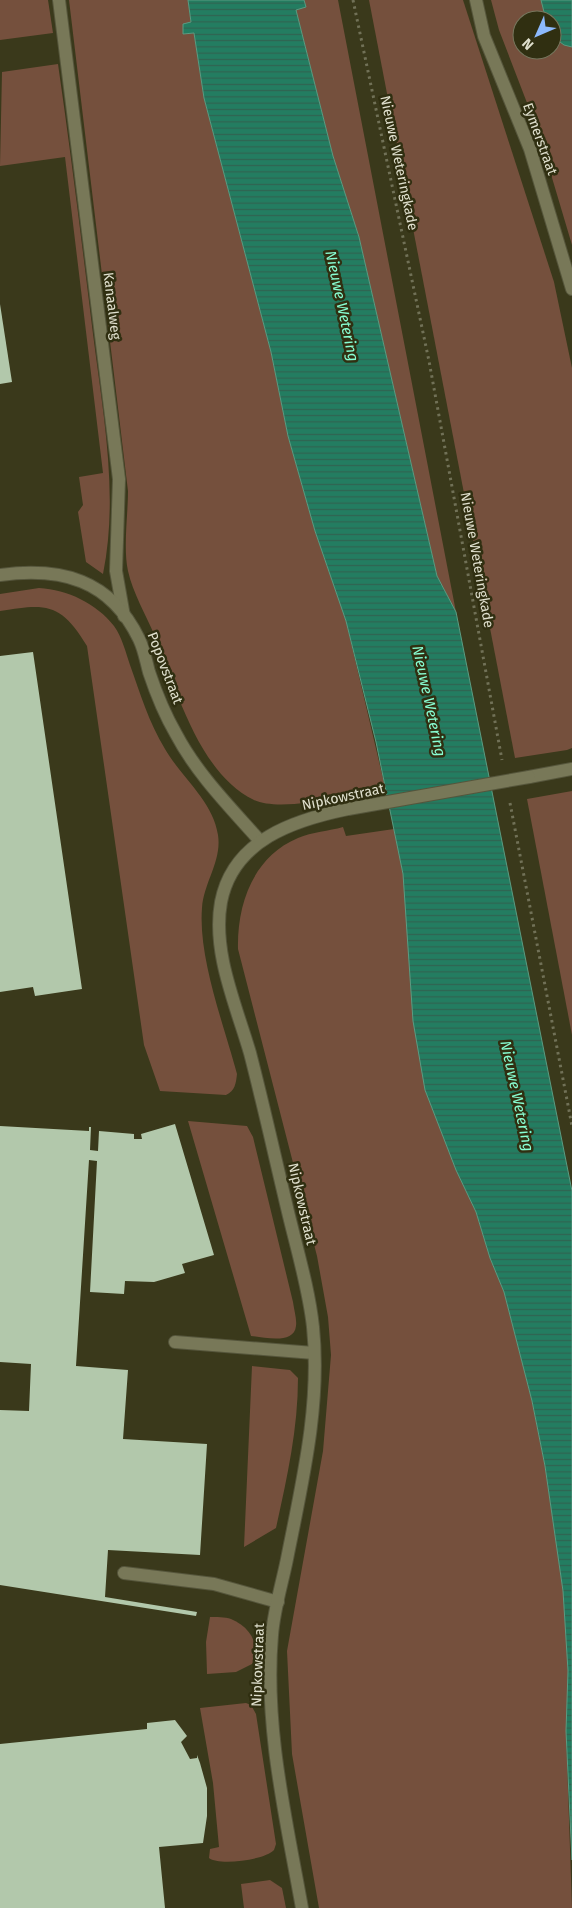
<svg xmlns="http://www.w3.org/2000/svg" width="572" height="1908" viewBox="0 0 572 1908" font-family="'Fira Sans',sans-serif">
	<style>
		.green { fill: #75503d }
		.water { fill: url(#water-rules); stroke: #5c9b82 }
		.building { fill: #b2c8ab }
		.lines { fill: none; stroke-linecap: round; stroke-linejoin: round }
		.lane-casing { stroke: #56563c; stroke-width: 14 }
		.street-casing { stroke: #56563c; stroke-width: 14 }
		.secondary-casing { stroke: #56563c; stroke-width: 14 }
		.path { stroke: #717157; stroke-width: 3; stroke-dasharray: 2.5 4; stroke-linecap: butt }
		.lane { stroke: #787858; stroke-width: 12 }
		.street { stroke: #787858; stroke-width: 12 }
		.secondary { stroke: #787858; stroke-width: 12 }
		.secondary-bridge-casing { stroke: #56563c; stroke-width: 14; stroke-linecap: butt }
		.secondary-bridge { stroke: #787858; stroke-width: 12 }
		.labels { text-anchor: middle; dominant-baseline: central; stroke-width: 5; stroke-linejoin: round; paint-order: stroke }
		.street-label { font-size: 14px; fill: #e0e0ce; stroke: #302f11 }
		.water-label { font-size: 15px; font-style: italic; fill: #88fed3; stroke: #302f11 }
	</style>
	<defs>
		<pattern id="water-rules" width="6" height="5" patternUnits="userSpaceOnUse" patternTransform="scale(1.25)"><rect width="6" height="5" fill="#237d61"/><path d="M0 2.5h6" fill="none" stroke="#316351"/></pattern>
	</defs>
	<rect width="100%" height="100%" fill="#3a391b"/>
	<g class="green">
		<polygon points="0,0 48,0 53,33 0,40"/>
		<path d="M69 0H188L191 23 184 34 194 33 204 98 271 352 288 436 315 531 346 621 385 787C355 794 282 813 254 800 198 773 176 687 154 634 145 613 133 593 128 571 123 548 128 515 128 491Z"/>
		<polygon points="304,0 338,0 456,612 437,576 359,237 333,156 296,10 306,7"/>
		<polygon points="369,0 463,0 554,282 572,368 572,748 567,750 515,758"/>
		<polygon points="491,0 541,0 546,20 522,20 522,50 552,50 552,36 564,45 572,47 572,245 539,134 499,30"/>
		<path d="M58 64C71 154 82 244 93 334 103 414 119 495 103 574L86 562 78 512 83 505 79 477 103 473 65 157 0 166 2 72Z"/>
		<path d="M39 588C68 590 96 603 114 626 122 637 126 653 130 665 140 693 149 723 165 749 181 777 213 801 218 835 222 861 204 882 202 908 198 958 224 1025 237 1074 236 1083 235 1091 226 1095L160 1091 144 1045 87 646C61 603 47 603 0 611V594Z"/>
		<polygon points="572,791 572,1035 527,799"/>
		<path d="M343 827 346 836 394 829 403 874 425 1090 456 1169 476 1212 490 1258 504 1292 532 1401 545 1466 563 1591 568 1671 566 1731 572 1908H319L292 1754 287 1651 323 1451 331 1355 328 1317 317 1256 238 949C237 904 253 857 298 838 312 832 329 831 343 827Z"/>
		<path d="M188 1121 247 1126 253 1137 293 1302C294 1310 297 1319 296 1326 294 1345 264 1337 251 1336Z"/>
		<path d="M252 1366 290 1370 298 1378C298 1429 287 1478 276 1528L244 1547Z"/>
		<path d="M210 1617C216 1617 225 1617 231 1619 250 1627 261 1644 252 1664L236 1672 207 1674 206 1642Z"/>
		<path d="M246 1703 251 1705 256 1714 276 1844 274 1850C265 1860 219 1866 209 1858L210 1849 219 1847 213 1783 200 1708Z"/>
		<polygon points="270,1880 282,1888 286,1908 244,1908 241,1884"/>
	</g>
	<g class="water">
		<polygon points="188,0 304,0 306,7 296,10 333,156 359,237 437,576 456,612 572,1191 572,1860 566,1731 568,1671 563,1591 545,1466 532,1401 504,1292 490,1258 476,1212 456,1170 425,1090 413,1021 403,874 376,742 346,621 315,531 288,436 271,352 204,98 194,33 183,34 183,24 191,22"/>
		<polygon points="541,0 572,0 572,47 564,45 552,36 552,20 546,20"/>
	</g>
	<g class="building">
		<polygon points="0,304 12,382 0,384"/>
		<polygon points="33,652 82,989 35,996 33,987 0,992 0,656"/>
		<polygon points="175,1124 214,1255 182,1264 185,1273 154,1282 125,1281 124,1294 90,1292 97,1161 89,1160 76,1366 128,1370 123,1439 207,1444 200,1555 108,1550 105,1597 197,1612 196,1616 0,1585 0,1410 29,1411 31,1364 0,1362 0,1126 89,1131 89,1127 91,1127 90,1150 98,1151 99,1131 134,1134 134,1139 142,1139 141,1134"/>
		<polygon points="175,1720 187,1736 181,1742 190,1759 197,1758 197,1755 200,1763 207,1788 207,1816 203,1843 159,1847 165,1908 0,1908 0,1744 147,1729 147,1723"/>
	</g>
	<g class="lines">
		<g class="lane-casing">
			<g id="lane">
				<polyline points="175,1342 314,1353"/>
				<polyline points="124,1573 214,1584 278,1602"/>
			</g>
		</g>
		<g class="street-casing">
			<g id="street">
				<polyline points="59,0 119,479 116,571 124,616"/>
				<polyline points="476,0 484,36 530,149 572,289"/>
				<path d="M0 575C61 567 110 579 139 639 144 649 146 661 149 672 156 693 165 715 176 734 197 774 230 807 260 841"/>
			</g>
		</g>
		<g class="secondary-casing">
			<g id="secondary">
				<polyline points="529,777 572,769"/>
				<path d="M302 1908C286 1818 264 1727 272 1635 274 1609 282 1584 287 1559 302 1483 321 1405 313 1327 309 1290 298 1253 289 1216 276 1162 264 1107 250 1053 236 1005 212 952 221 902 233 840 294 820 348 809"/>
			</g>
		</g>
		<g class="path">
			<polyline points="353,0 429,361 502,760"/>
			<polyline points="510,803 572,1126"/>
		</g>
		<use href="#lane" class="lane"/>
		<use href="#street" class="street"/>
		<use href="#secondary" class="secondary"/>
		<g class="secondary-bridge-casing">
			<polyline id="secondary-bridge" points="348,809 529,777"/>
		</g>
		<use href="#secondary-bridge" class="secondary-bridge"/>
	</g>
	<g class="labels">
		<g class="street-label">
			<text transform="translate(540 139) rotate(70)">Eymerstraat</text>
			<text transform="translate(399 163) rotate(78)">Nieuwe Weteringkade</text>
			<text transform="translate(112 306) rotate(83)">Kanaalweg</text>
			<text transform="translate(477 560) rotate(80)">Nieuwe Weteringkade</text>
			<text transform="translate(165 668) rotate(69)">Popovstraat</text>
			<text transform="translate(343 797) rotate(-12)">Nipkowstraat</text>
			<text transform="translate(302 1204) rotate(77)">Nipkowstraat</text>
			<text transform="translate(258 1665) rotate(-88)">Nipkowstraat</text>
		</g>
		<g class="water-label">
			<text transform="translate(342 306) rotate(78)">Nieuwe Wetering</text>
			<text transform="translate(429 701) rotate(78)">Nieuwe Wetering</text>
			<text transform="translate(517 1096) rotate(78)">Nieuwe Wetering</text>
		</g>
	</g>
	<g transform="translate(537 35) rotate(225)"><circle r="24" fill="#302f11" stroke="#76765d"/>
	<path d="M0-4L9 19L0 12L-9 19Z" fill="#8cb9fc"/>
	<text y="-8" font-size="14" font-weight="bold" text-anchor="middle" fill="#e0e0ce">N</text>
	</g>
</svg>
